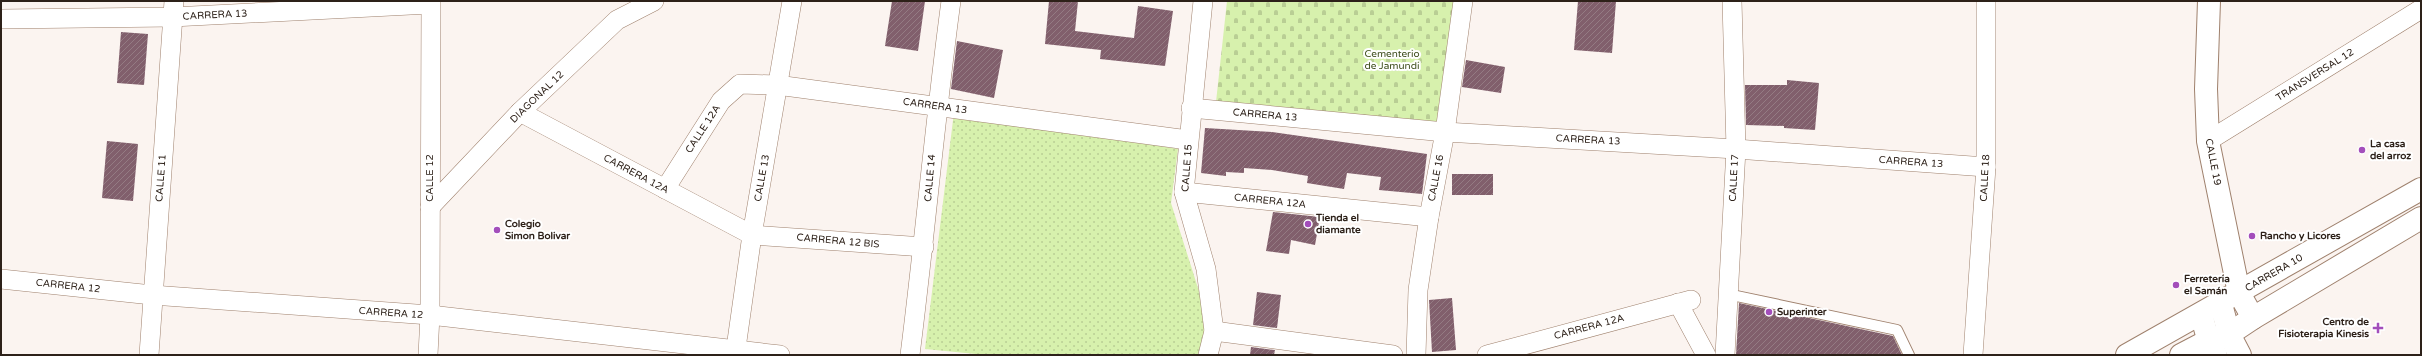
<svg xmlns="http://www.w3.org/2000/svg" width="2422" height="356" viewBox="0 0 2422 356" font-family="'Varela Round',sans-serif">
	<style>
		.cemetery { fill: url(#cemetery-stones) }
		.park { fill: url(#park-dots) }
		.building { fill: url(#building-hatch) }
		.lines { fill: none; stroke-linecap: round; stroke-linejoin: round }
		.service-casing { stroke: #9f816d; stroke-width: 12 }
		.minor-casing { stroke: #9f816d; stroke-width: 20 }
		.tertiary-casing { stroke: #9f816d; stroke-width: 24 }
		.secondary-casing { stroke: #9f816d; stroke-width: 24 }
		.service { stroke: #fff; stroke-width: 10 }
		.minor { stroke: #fff; stroke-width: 19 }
		.tertiary { stroke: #fff; stroke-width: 22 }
		.secondary { stroke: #fff; stroke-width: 22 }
		.poi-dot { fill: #a34ebb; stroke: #fff; stroke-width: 1.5 }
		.labels { text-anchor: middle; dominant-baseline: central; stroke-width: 4; stroke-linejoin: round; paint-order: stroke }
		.street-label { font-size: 10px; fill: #2d2119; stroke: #fff }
		.park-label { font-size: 10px; fill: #3a4a18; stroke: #fff }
		.poi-label { font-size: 10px; font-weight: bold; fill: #2d2119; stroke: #fff; text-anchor: start }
	</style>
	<defs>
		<pattern id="cemetery-stones" width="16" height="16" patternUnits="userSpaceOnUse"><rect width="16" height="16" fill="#d7f1ad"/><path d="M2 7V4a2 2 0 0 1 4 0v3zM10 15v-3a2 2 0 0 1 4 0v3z" fill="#b9ce94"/></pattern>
		<pattern id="park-dots" width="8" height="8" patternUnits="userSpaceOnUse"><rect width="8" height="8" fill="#d7f1ad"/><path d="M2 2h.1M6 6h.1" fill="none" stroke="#b9ce94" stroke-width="1.8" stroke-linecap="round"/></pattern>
		<pattern id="building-hatch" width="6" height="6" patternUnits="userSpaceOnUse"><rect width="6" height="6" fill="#815f6c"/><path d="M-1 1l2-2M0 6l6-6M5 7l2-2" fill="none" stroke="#947b83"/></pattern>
	</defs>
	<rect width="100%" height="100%" fill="#fbf4f0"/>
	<polygon class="cemetery" points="1227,1 1460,1 1446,125 1216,102"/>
	<polygon class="park" points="954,112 1178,149 1171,203 1211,329 1204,355 986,355 925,349"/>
	<g class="building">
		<polygon points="892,1 925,1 918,51 885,46"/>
		<polygon points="1049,1 1078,1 1075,31 1134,38 1138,6 1173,11 1165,66 1100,59 1101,50 1045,44"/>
		<polygon points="1578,1 1616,1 1612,53 1574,50"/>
		<polygon points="121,32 148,34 144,85 117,83"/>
		<polygon points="957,41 1003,50 994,98 951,89"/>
		<polygon points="1466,60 1505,67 1501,93 1462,87"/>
		<polygon points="1787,80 1819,83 1815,130 1784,128 1784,126 1746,125 1745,85 1787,85"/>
		<polygon points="1205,128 1272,132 1427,154 1422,194 1379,190 1381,177 1347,173 1344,189 1307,183 1308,176 1272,170 1244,168 1244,173 1226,172 1226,176 1201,173"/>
		<polygon points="107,141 138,144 133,201 102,198"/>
		<rect x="1452" y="174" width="41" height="21"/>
		<polygon points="1273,212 1320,217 1315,245 1291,240 1289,254 1266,251"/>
		<polygon points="1257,292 1281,295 1277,328 1253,325"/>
		<polygon points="1452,298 1456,350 1432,352 1429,300"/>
		<polygon points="1739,303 1893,336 1902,355 1736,355"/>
		<polygon points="1251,347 1275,350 1274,355 1250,355"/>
	</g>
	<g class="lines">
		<g class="service-casing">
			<polyline id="service" points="1727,294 1897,330 1909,355"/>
		</g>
		<g class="minor-casing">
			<g id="minor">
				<polyline points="1203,1 1184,192 1206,269 1214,331 1208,355"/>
				<polyline points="1,19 172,17 430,4"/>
				<polyline points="1191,108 1445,132 1736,149 1986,167"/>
				<polyline points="520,112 752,235 924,247"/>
				<polyline points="2208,141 2421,9"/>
				<polyline points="665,189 721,101 740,84 777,85 1188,140"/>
				<polyline points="1184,192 1429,217"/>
				<polyline points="430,207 520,112 617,20 654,1"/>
				<polyline points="1,279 152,295 430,315 780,355"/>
				<polyline points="1678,303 1706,355"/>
				<polyline points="1214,331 1393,355"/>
				<polyline points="149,355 174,1"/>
				<polyline points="428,355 430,315 431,1"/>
				<polyline points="735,355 752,235 792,1"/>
				<path d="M910 355C925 237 935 119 951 1"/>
				<polyline points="1416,355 1418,290 1429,217 1445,132 1463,1"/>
				<polyline points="1487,355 1691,300"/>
				<polyline points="1725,355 1736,149 1732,1"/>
				<polyline points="1973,355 1986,167 1986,1"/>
			</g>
		</g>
		<g class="tertiary-casing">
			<g id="tertiary">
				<polyline points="2209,1 2206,89 2208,141 2239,293 2253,318"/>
				<polyline points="2221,304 2229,334 2240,355"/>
				<polyline points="2201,314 2209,342 2216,355"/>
			</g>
		</g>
		<g class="secondary-casing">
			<g id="secondary">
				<polyline points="2127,355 2421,189"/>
				<polyline points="2181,355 2202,344 2229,334 2253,318 2421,218"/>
			</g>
		</g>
		<use href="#service" class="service"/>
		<use href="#minor" class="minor"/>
		<use href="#tertiary" class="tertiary"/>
		<use href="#secondary" class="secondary"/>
	</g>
	<g class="poi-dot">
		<circle cx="2362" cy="150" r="4"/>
		<circle cx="1308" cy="224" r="4"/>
		<circle cx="497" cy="230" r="4"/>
		<circle cx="2252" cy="236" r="4"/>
		<circle cx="2176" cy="285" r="4"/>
		<circle cx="1769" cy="312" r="4"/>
		<path d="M2376 322h4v4h4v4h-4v4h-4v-4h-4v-4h4z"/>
	</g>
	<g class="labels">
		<g class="street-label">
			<text transform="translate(215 15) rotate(-3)">CARRERA 13</text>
			<text transform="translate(2315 75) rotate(-32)">TRANSVERSAL 12</text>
			<text transform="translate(537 97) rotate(-44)">DIAGONAL 12</text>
			<text transform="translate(935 106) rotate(8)">CARRERA 13</text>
			<text transform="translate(1265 115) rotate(5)">CARRERA 13</text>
			<text transform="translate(703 129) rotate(-57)">CALLE 12A</text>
			<text transform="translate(1588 140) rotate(3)">CARRERA 13</text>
			<text transform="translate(1911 162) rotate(4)">CARRERA 13</text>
			<text transform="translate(2213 162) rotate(79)">CALLE 19</text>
			<text transform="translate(1187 168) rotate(-86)">CALLE 15</text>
			<text transform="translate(636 174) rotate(28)">CARRERA 12A</text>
			<text transform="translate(161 178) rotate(-86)">CALLE 11</text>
			<text transform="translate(430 178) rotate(-90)">CALLE 12</text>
			<text transform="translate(762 178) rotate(-80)">CALLE 13</text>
			<text transform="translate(930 178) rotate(-85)">CALLE 14</text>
			<text transform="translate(1436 178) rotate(-79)">CALLE 16</text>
			<text transform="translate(1734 178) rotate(-87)">CALLE 17</text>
			<text transform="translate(1985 178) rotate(-87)">CALLE 18</text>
			<text transform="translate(1270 201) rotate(6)">CARRERA 12A</text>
			<text transform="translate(838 241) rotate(5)">CARRERA 12 BIS</text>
			<text transform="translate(2274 273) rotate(-30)">CARRERA 10</text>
			<text transform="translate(68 286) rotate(6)">CARRERA 12</text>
			<text transform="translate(391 313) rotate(4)">CARRERA 12</text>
			<text transform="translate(1589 327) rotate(-15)">CARRERA 12A</text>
		</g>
		<g class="park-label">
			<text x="1392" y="54">Cementerio<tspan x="1392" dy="12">de Jamundi</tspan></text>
		</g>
		<g class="poi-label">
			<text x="2370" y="144">La casa<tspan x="2370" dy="12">del arroz</tspan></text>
			<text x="1316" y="218">Tienda el<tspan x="1316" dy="12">diamante</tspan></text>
			<text x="505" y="224">Colegio<tspan x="505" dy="12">Simon Bolivar</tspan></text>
			<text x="2260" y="236">Rancho y Licores</text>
			<text x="2184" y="279">Ferreteria<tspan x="2184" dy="12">el Samán</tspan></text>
			<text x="1777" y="312">Superinter</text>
			<text x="2369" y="322" text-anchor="end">Centro de<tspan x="2369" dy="12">Fisioterapia Kinesis</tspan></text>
		</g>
	</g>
	<rect width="2422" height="356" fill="none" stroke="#2d2119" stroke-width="4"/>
</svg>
